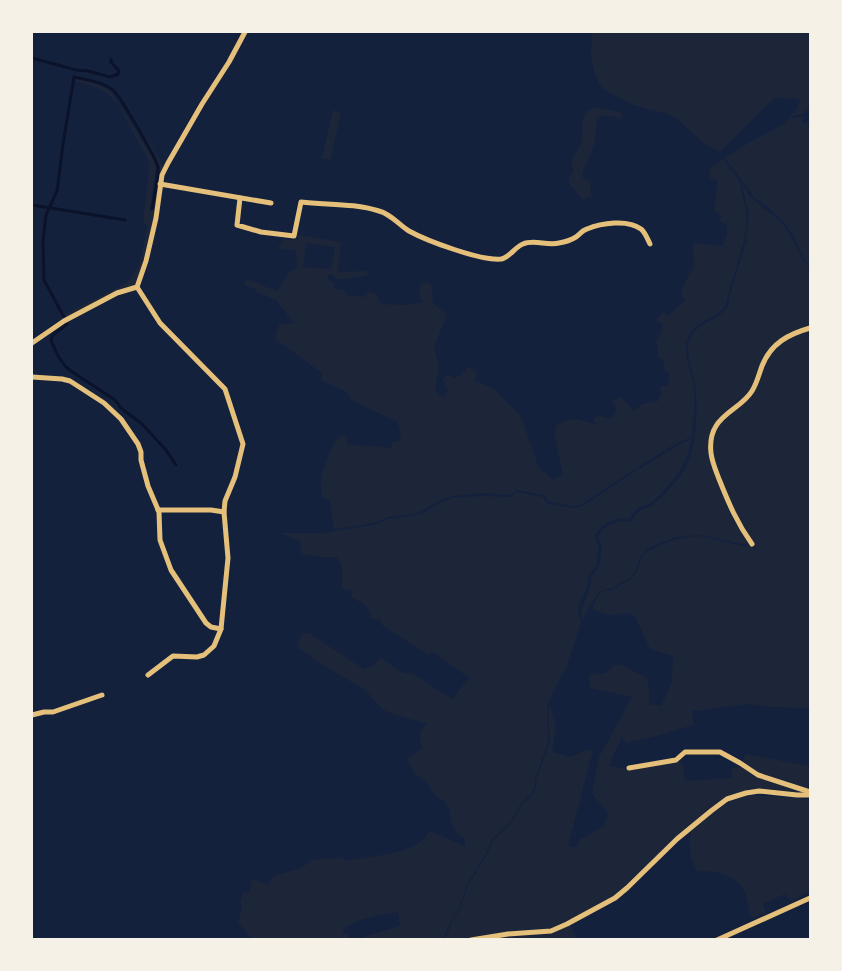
<svg xmlns="http://www.w3.org/2000/svg" width="842" height="971" viewBox="0 0 842 971" font-family="'Fira Sans',sans-serif">
	<style>
		.green { fill: #1d2539; fill-rule: evenodd }
		.lines { fill: none; stroke-linecap: round; stroke-linejoin: round }
		.stream { stroke: #0b132b; stroke-width: 3 }
		.minor { stroke: #e5c07b; stroke-width: 5 }
	</style>
	<rect width="100%" height="100%" fill="#14213d"/>
	<g class="green">
		<path d="M592 32H810V108L803 114 789 117 797 109 800 99 774 98 720 152 704 143 678 120 671 115 633 105 604 90C595 80 592 65 591 52 591 45 593 39 592 32Z"/>
		<path d="M76 78C88 82 101 84 111 92L155 161 156 165 150 211H153L160 169 157 159 118 95 114 90 107 86 117 92 159 158 163 168 155 212 144 261 136 283 134 286 127 287 66 317 65 314 125 284C142 271 143 245 148 224L143 223 150 164 119 106C105 88 96 87 76 81Z"/>
		<path d="M597 107 623 113 621 119C612 117 605 112 598 119 595 127 596 136 594 144 591 157 584 162 582 177L591 183 590 189 593 200 588 196 583 200 569 183V178L574 170C567 155 577 156 581 144 585 131 576 110 597 107Z"/>
		<polygon points="333,110 341,113 330,160 322,158"/>
		<polygon points="804,116 802,123 810,122 810,265 803,258 793,235 786,225 769,208 753,196 741,179 725,158 750,142 782,125 789,119"/>
		<path d="M723 159 739 180 747 215 744 241 728 295C726 318 702 316 690 334 679 351 693 371 694 389 695 405 693 421 692 437L679 442 657 455 582 504 574 506 549 502 544 495 516 490 511 495 482 493 453 496 442 499 422 511 413 514 388 517 374 523 334 529 330 500 324 499C315 483 329 451 338 437L344 435 347 438V444L392 448 391 442H398L401 434 398 422 359 404 351 399 346 392 322 380V373L275 339 279 325 294 323 276 300 256 292V289L244 285 246 279 277 291 289 272 297 268 296 250 277 249 284 239 298 241 299 235 341 242 338 272 367 271 368 275 345 279H335L334 275H327L328 280 334 283 335 289 345 290 346 295 363 297 369 292 378 295V300L382 304 406 305 423 302 419 293 421 282 431 284 433 304 447 314 434 348 439 366 435 390 443 398 448 390 443 379 448 374 454 378 461 375 469 366 477 374 474 380 493 388 521 416 539 468 553 479 563 475 555 438 556 426C574 414 579 421 598 425L593 420 597 415 610 419 617 412 612 401 621 397 634 411 642 404 658 401 661 395 660 387 668 385 670 373 665 370 663 366 664 360 659 357 656 341 661 334 663 325 656 320 663 311 667 317 685 300 681 292 689 274 694 269 693 243 722 246 727 235V225L720 222 721 214 714 211 718 181 710 178 709 169ZM306 243 335 247 331 269 303 267Z"/>
		<path d="M741 181C744 186 747 192 751 197 759 206 773 213 783 225 795 239 797 255 810 268V326L772 346 749 395 713 427 708 443 720 489 731 516 749 544H743L699 535 676 537 658 544 647 549 640 557 635 572 630 578 612 588 603 590 597 594 582 620C579 601 594 593 590 578 593 574 597 571 599 566 601 560 600 554 602 548L598 537C604 525 617 520 630 522 633 519 636 514 639 512 644 508 650 508 655 503 665 494 678 481 685 468 697 449 697 414 696 391 695 375 685 358 689 341 696 321 723 320 729 304 729 303 729 296 730 295L746 242 748 224 749 214Z"/>
		<path d="M810 328V708L769 707 751 704 692 711 694 725 660 735 626 743 622 736 609 766 628 769 669 762H682L685 781 731 778 732 768 743 766 803 792 798 794 770 791 727 797 616 896 567 923 548 930H531L490 934 466 939 445 940 453 919 458 913 468 886 487 854 493 840 511 823 522 804 528 800 534 793 537 785 536 780 550 742 548 713 550 704 556 728 552 752 571 757 585 750H593L568 846 576 848 579 840 604 826 608 814 592 793 599 757 632 697 590 688 589 675 605 673 614 665H622L647 678 649 687V704L661 706 672 682 673 656 650 649 635 616C623 611 622 615 611 615 605 615 597 611 592 609L598 595 603 591 612 590 631 579 636 573 642 557 648 551 669 541 687 537 699 536 743 546H752L758 550 740 525 715 465 711 444 716 427 750 396 763 366 780 342Z"/>
		<path d="M691 439C689 464 669 487 651 503 647 506 643 505 638 508 635 510 631 516 629 519 614 516 601 524 595 536L599 548C596 554 598 560 596 566 594 570 590 573 588 577V584L578 607V613L581 622 567 666 555 688 548 704 547 713 548 742 535 779V785L532 793 521 803 510 823 492 839 486 853 467 885 457 913 452 919 443 939H252L238 922 242 908 240 903 243 892 249 893 252 879 269 885 273 876 302 868 311 860 343 858 346 861C366 857 406 854 420 842 424 839 427 835 430 831L465 846V839L456 832 451 821 450 809 444 801 435 795 427 783 414 773 407 759 422 748C419 737 418 732 427 724L387 712 379 706 365 690 318 662 296 646 302 634 309 633 364 669 371 667 381 658 401 672 414 674 452 699 469 678 433 652 429 655 383 626 380 620 371 619C369 604 364 604 352 598L351 590 342 589V565L337 557H322L302 554 300 541 280 533H322L374 525 389 519 413 516 423 513 443 501 453 498 482 496 511 497 516 492 543 497 548 504 574 508 583 506 631 474 680 444ZM398 912 400 926 356 939 351 938 342 931C350 920 384 914 398 912Z"/>
		<polygon points="746,754 810,766 810,789 759,773 743,761"/>
		<path d="M751 795 810 799V892L790 901 785 894 763 904 766 914 751 918C749 909 748 899 744 891 735 874 715 871 698 871 688 858 690 846 691 831 710 814 725 800 751 795Z"/>
		<polygon points="571,925 576,939 482,940 520,934"/>
	</g>
	<g class="lines">
		<g class="stream">
			<polyline points="32,58 76,70 88,71 110,77 118,74 119,71 111,62 111,59"/>
			<polyline points="32,205 125,220"/>
			<path d="M64 317 44 280 43 241 46 215 57 191 63 144 74 77C87 80 104 82 114 91 121 98 157 159 158 168 158 181 154 196 152 209"/>
			<polyline points="66,323 67,324 52,336 51,341 54,347 58,356 65,366 71,371 115,400 122,409 142,424 166,450 176,465"/>
		</g>
		<g class="minor">
			<polyline points="160,184 271,203"/>
			<path d="M240 198 237 225 261 232 294 236 301 202C327 205 354 203 379 211 391 214 399 225 409 231 427 241 481 261 501 259 509 258 515 247 523 244 534 239 547 246 559 243 565 242 571 240 576 237 580 234 583 230 587 229 601 223 628 219 641 229 645 232 648 240 650 244"/>
			<polyline points="137,287 160,323 225,389 243,444 235,477 225,501 224,512 228,558 221,629 214,646 204,655 197,657 173,656 148,675"/>
			<polyline points="32,343 64,321 117,293 137,287 146,261 156,218 162,175 168,163 202,104 229,62 245,32"/>
			<polyline points="32,377 62,379 70,381 104,403 121,419 138,444 141,452 141,460 148,486 159,512 160,540 171,570 206,623 211,627 221,629"/>
			<polyline points="158,510 211,510 224,512"/>
			<path d="M752 544C737 523 729 504 719 479 716 471 712 462 711 453 710 444 711 434 716 426 725 411 743 406 752 391 757 383 759 374 762 366 771 343 789 334 810 328"/>
			<polyline points="32,715 44,712 53,712 102,695"/>
			<polyline points="629,768 676,760 685,752 720,752 740,763 758,775 810,792"/>
			<polyline points="471,940 508,934 551,931 567,924 615,898 627,888 677,839 711,811 727,799 746,793 759,791 797,795 810,795"/>
			<polyline points="717,940 810,898"/>
		</g>
	</g>
	<rect width="842" height="971" fill="none" stroke="#f6f1e7" stroke-width="66"/>
</svg>
